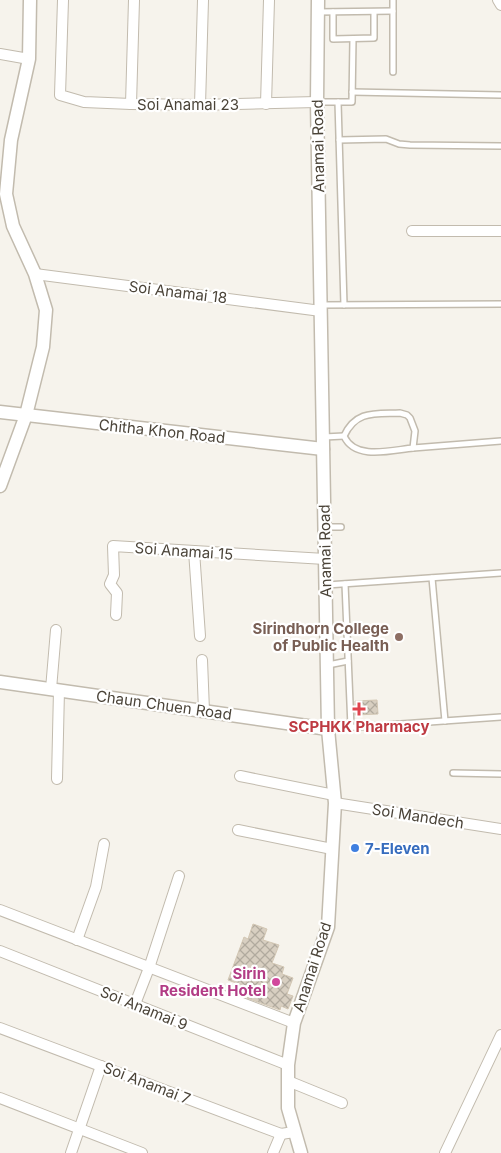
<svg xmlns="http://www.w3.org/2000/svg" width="501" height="1153" viewBox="0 0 501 1153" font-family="Inter,sans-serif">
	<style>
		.building { fill: url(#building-cross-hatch); stroke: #d3c7b4 }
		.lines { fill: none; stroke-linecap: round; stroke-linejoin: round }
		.service-casing { stroke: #c2bbae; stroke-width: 8 }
		.minor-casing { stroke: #c2bbae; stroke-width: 12 }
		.tertiary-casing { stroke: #c2bbae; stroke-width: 15 }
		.service { stroke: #fff; stroke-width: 5 }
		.minor { stroke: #fff; stroke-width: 10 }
		.tertiary { stroke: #fff; stroke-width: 12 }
		.education-dot { fill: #8d6e63; stroke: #fff; stroke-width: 2 }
		.health-dot { fill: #e0444e; stroke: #fff; stroke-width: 2 }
		.shop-dot { fill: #3f7fe0; stroke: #fff; stroke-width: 2 }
		.hotel-dot { fill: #d1479c; stroke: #fff; stroke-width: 2 }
		.labels { text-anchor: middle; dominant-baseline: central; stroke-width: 4.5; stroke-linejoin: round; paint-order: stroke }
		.street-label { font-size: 15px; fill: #4b4439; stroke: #fff }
		.education-label { font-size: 15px; font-weight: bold; fill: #785e54; stroke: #fff; text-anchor: end }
		.health-label { font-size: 15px; font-weight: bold; fill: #be3a42; stroke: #fff }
		.shop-label { font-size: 15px; font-weight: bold; fill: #366cbe; stroke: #fff; text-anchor: start }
		.hotel-label { font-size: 15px; font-weight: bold; fill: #b23c85; stroke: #fff; text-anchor: end }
	</style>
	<defs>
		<pattern id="building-cross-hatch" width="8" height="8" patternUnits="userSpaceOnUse" patternTransform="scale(1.25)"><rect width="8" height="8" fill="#d8cfc1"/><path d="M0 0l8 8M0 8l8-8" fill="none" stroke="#b1aa9e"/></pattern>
	</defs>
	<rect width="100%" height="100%" fill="#f6f3ec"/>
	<g class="building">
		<polygon points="377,700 378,714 355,715 355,701"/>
		<polygon points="253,924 267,929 263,940 279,945 272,963 284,967 282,974 293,978 287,994 293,996 288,1009 281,1006 280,1010 247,998 248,996 236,992 239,984 228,980 244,937 248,939"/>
	</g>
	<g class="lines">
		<g class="service-casing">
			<g id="service">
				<polyline points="318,12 393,11"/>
				<polyline points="333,12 333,39 374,38 374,12"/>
				<polyline points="393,72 393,0"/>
				<polyline points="352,92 501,95"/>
				<polyline points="318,102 352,102 353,39"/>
				<polyline points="338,102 344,305"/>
				<polyline points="339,140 386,139 399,144 410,145 501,146"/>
				<polyline points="321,305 501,304"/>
				<path d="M400 413 407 415 410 418 415 431 413 448C392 450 355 461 344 436 356 410 375 414 400 413Z"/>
				<polyline points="324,437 344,436"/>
				<polyline points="413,448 501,441"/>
				<polyline points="325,527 341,527"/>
				<polyline points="432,578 445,721"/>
				<polyline points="345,584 351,727"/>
				<polyline points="327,585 501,573"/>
				<polyline points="327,629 347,627"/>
				<polyline points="328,665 348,661"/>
				<polyline points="329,729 501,717"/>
				<polyline points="453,773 501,774"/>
			</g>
		</g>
		<g class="minor-casing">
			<g id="minor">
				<polyline points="63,0 60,95 84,102 131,104 200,105 317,102"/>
				<polyline points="498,0 501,5"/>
				<polyline points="0,54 29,59"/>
				<polyline points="131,104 134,0"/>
				<polyline points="266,104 269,0"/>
				<polyline points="200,105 203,0"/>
				<polyline points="412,231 501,231"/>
				<polyline points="35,274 321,311"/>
				<polyline points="194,551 200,636"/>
				<polyline points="116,615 117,593 110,584 114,575 113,546 325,559"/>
				<polyline points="202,660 204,711"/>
				<polyline points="51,689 56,630"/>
				<polyline points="240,776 334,795"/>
				<polyline points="57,779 59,690"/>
				<polyline points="335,803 501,829"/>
				<polyline points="238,830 332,849"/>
				<polyline points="0,910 294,1023"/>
				<polyline points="77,940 96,887 104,844"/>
				<polyline points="0,951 288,1065"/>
				<polyline points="135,1004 149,968 179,876"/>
				<polyline points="0,1028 281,1134 294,1132"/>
				<polyline points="288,1081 342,1103"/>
				<polyline points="0,1098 142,1153"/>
				<polyline points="71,1153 101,1066"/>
				<polyline points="273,1153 281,1134"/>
				<polyline points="445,1153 501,1035"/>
			</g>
		</g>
		<g class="tertiary-casing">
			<g id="tertiary">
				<polyline points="0,412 323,449"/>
				<polyline points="0,486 26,415 43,347 46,310 35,274 13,226 6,194 11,140 29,59 30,0"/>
				<polyline points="0,682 328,729"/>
				<polyline points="301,1153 288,1108 288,1065 294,1023 328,927 335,803 328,729 317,102 318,0"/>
			</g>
		</g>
		<use href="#service" class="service"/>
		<use href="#minor" class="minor"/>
		<use href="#tertiary" class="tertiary"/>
	</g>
	<circle class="education-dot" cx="399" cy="637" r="5"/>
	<path class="health-dot" d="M356.5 701.5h5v5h5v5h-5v5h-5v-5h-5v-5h5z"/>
	<circle class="shop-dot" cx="355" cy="848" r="5"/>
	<circle class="hotel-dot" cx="276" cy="982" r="5"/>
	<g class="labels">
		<g class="street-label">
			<text x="188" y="104">Soi Anamai 23</text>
			<text transform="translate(318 146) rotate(-91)">Anamai Road</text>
			<text transform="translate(178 292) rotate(7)">Soi Anamai 18</text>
			<text transform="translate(162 431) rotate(6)">Chitha Khon Road</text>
			<text transform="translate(184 551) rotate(4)">Soi Anamai 15</text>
			<text transform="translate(325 551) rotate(-91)">Anamai Road</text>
			<text transform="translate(164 705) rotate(8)">Chaun Chuen Road</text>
			<text transform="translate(418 816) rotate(9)">Soi Mandech</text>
			<text transform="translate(312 967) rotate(-72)">Anamai Road</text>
			<text transform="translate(144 1008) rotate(22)">Soi Anamai 9</text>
			<text transform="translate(147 1083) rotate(21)">Soi Anamai 7</text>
		</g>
		<g class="education-label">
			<text x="389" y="628">Sirindhorn College<tspan x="389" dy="17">of Public Health</tspan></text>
		</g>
		<g class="health-label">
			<text x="359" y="726">SCPHKK Pharmacy</text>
		</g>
		<g class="shop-label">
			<text x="365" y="848">7-Eleven</text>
		</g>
		<g class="hotel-label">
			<text x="266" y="973">Sirin<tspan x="266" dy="17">Resident Hotel</tspan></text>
		</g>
	</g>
</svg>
